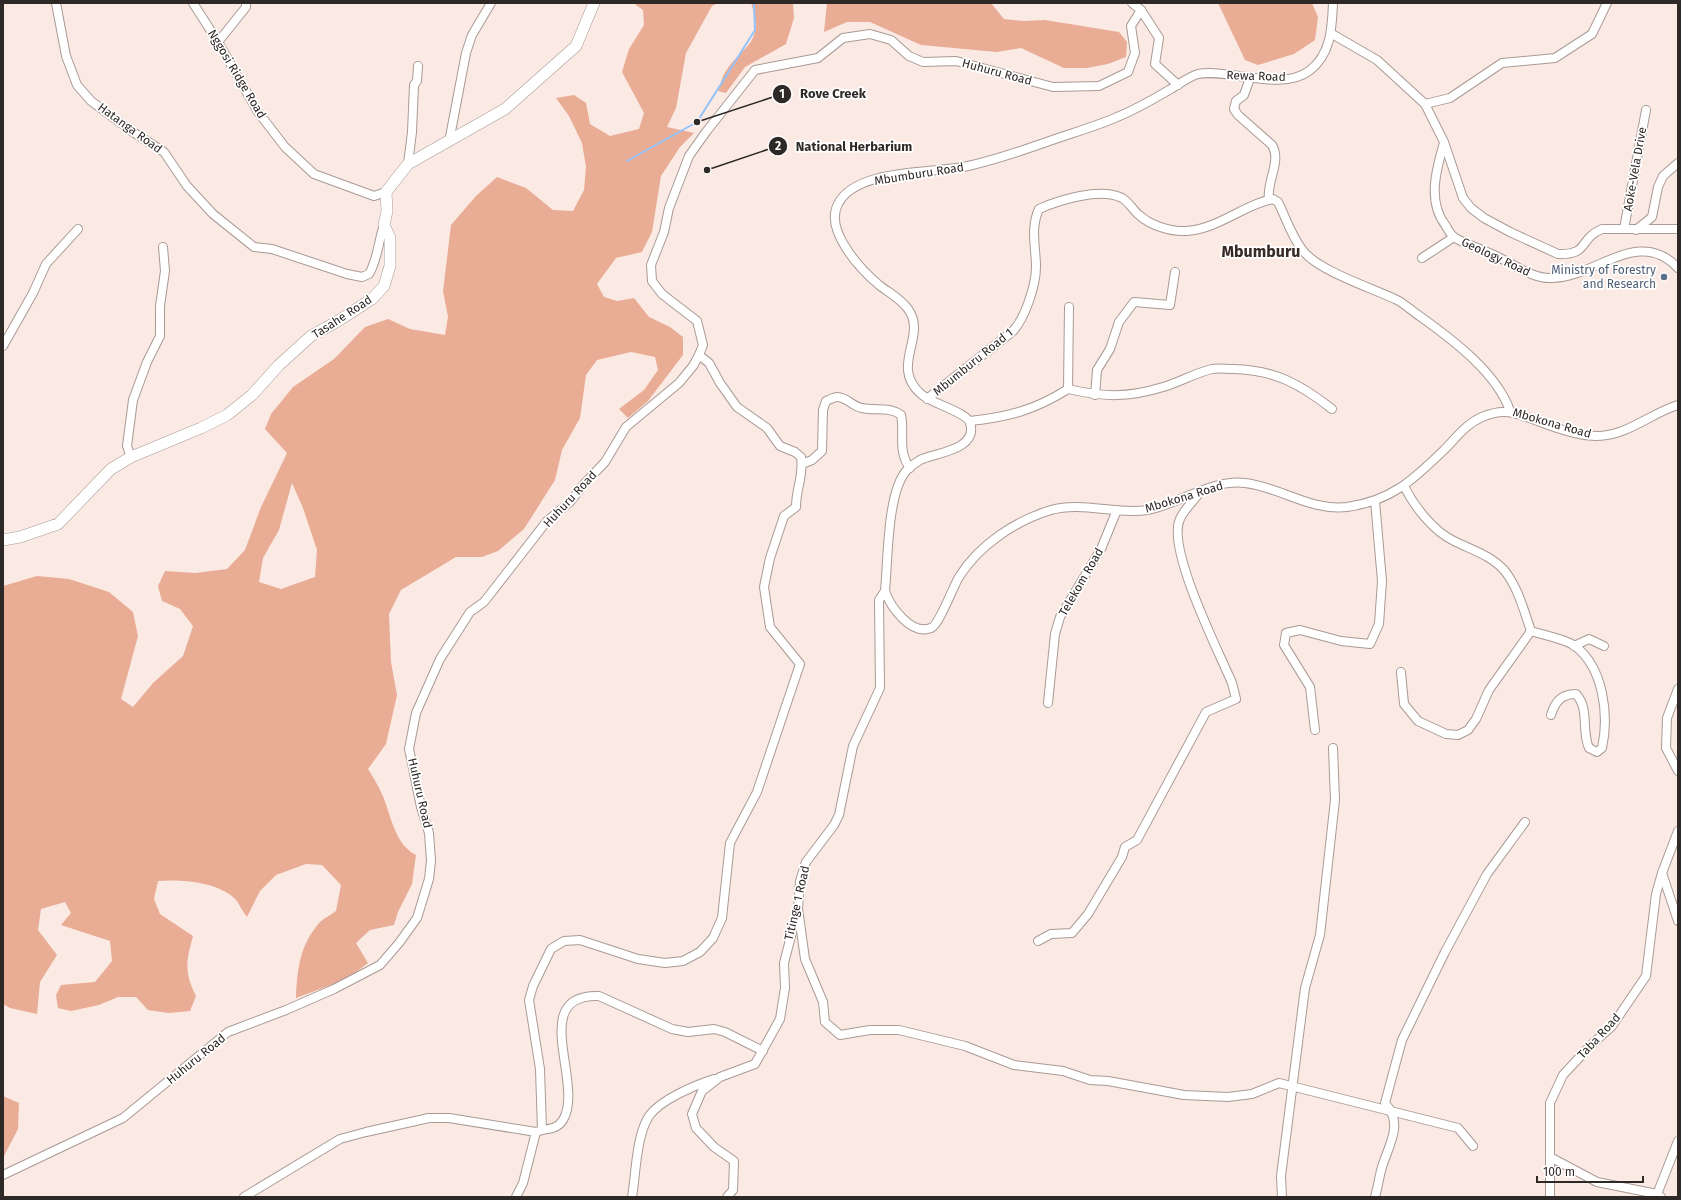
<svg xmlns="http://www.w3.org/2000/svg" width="1681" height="1200" viewBox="0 0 1681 1200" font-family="'Fira Sans',sans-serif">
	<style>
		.green { fill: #e9ac95; fill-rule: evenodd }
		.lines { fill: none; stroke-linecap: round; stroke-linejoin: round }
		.stream { stroke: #94c3fa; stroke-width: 2 }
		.minor-casing { stroke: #a99a94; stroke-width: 10 }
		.tertiary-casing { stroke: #a99a94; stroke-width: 12 }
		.minor { stroke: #fff; stroke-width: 8 }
		.tertiary { stroke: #fff; stroke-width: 11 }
		.service-dot { fill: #5c6f8a; stroke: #fff; stroke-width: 1.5 }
		.labels { text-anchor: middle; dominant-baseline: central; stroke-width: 3.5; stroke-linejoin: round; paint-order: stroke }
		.street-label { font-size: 12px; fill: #2e2826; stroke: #fff }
		.service-label { font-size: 12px; fill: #4e5e75; stroke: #fff; text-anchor: end }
		.district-label { font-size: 16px; font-weight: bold; fill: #382b26; stroke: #fff }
		.leader { fill: none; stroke: #2e2826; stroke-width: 1.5 }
		.callout-dot { fill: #2e2826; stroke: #fff; stroke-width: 1.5 }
		.mark-label { font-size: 12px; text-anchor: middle; font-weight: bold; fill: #fff }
		.callout-label { font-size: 13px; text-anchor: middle; font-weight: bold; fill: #2e2826; stroke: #fff; stroke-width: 3.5; stroke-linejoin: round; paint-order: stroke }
	</style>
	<rect width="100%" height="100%" fill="#fbeae4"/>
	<g class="green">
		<path d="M636 3H718L712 6 686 53 676 108 667 127 694 133 680 147 661 176 652 232 642 252 616 258 597 284 604 297 617 301 634 298 649 317 670 327 683 337V355L648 401 628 418 619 409 644 390 658 370 655 357 631 352 597 360 586 375 580 418 562 450 555 480 524 529 498 551 482 557H456L401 590 389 614 391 662 397 695 386 744 368 769C373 777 378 785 382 794 391 814 394 844 416 855L412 884 398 912 394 925 370 930 356 943 368 963 347 979 296 998C297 973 299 948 316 927 320 920 329 916 336 911L341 885 322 865 306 864 276 875 260 891 247 917C243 912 240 906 237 901 221 882 181 879 158 881L154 899 160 914 193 936C186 962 184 972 196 996L190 1011 168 1013 148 1010 136 997H118L99 1005 71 1011 58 1008 56 995 61 985 95 982 112 961 110 941 61 925 71 913 65 902 41 909 38 930 57 955 40 982 37 1014 10 1008 3 1004V586L37 576 69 579 109 592 133 612 138 636 121 699 133 707 153 683 183 656 193 626 180 609 162 601 158 586 165 571 195 573 227 569 245 550 261 507 287 453 265 429 271 414 293 387 334 359 365 327 388 319 410 329 445 335 448 317 443 291 451 225 476 196 497 177 526 188 553 210 573 211 584 190 586 167 582 143 569 116 556 98 574 95 586 103 590 124 610 136 639 129 644 113 622 72 629 49 644 25 643 10 636 5ZM292 483 303 508 317 550 315 577 281 589 259 582 263 558 279 530Z"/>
		<path d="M751 3H793L794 18 786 44 745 67 726 93 718 91C720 87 721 81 723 76 740 45 766 47 751 3Z"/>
		<polygon points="827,3 991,3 1004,19 1024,21 1045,20 1119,32 1127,42 1126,57 1108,64 1087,68 1064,68 1021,48 997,52 921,45 870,22 847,22 824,32"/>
		<polygon points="1218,3 1312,3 1318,17 1315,40 1294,54 1258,65 1245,60"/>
		<polygon points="3,1096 19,1103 18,1129 3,1158"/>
	</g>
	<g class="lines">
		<polyline class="stream" points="627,161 697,122 755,30 754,3"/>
		<g class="minor-casing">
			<g id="minor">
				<path d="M56 3 66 56 77 85 91 101 133 132 164 152 187 186 213 214 254 247 272 249 347 274 362 277 369 274C378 259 378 242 384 225"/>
				<polyline points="193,3 218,42 258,112 285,147 314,174 374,196 386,192"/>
				<polyline points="1132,3 1141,10 1159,38 1155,64 1178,85"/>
				<path d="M1333 3C1332 28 1331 55 1309 71 1281 92 1228 68 1198 74 1188 77 1178 85 1169 90 1152 100 1135 110 1117 117 1099 125 1079 131 1061 137 1030 148 1000 159 968 166 934 174 856 168 838 204 824 230 860 269 879 285 889 293 900 298 908 309 928 336 889 366 921 394 932 404 967 412 970 423 979 450 934 453 920 460 915 463 910 467 907 470 887 491 888 561 885 591 890 606 911 636 931 628 939 625 953 587 959 577 979 545 1015 521 1051 510 1082 501 1116 515 1147 510 1180 504 1211 479 1245 483 1280 487 1310 511 1347 507 1391 501 1413 480 1444 450 1456 438 1466 424 1482 417 1507 406 1520 415 1543 423 1559 429 1580 436 1597 436 1627 436 1651 413 1678 405"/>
				<path d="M1332 34 1377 60 1425 104 1444 142 1463 198 1471 208 1484 218 1510 232 1558 254C1590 255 1578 239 1602 229H1678"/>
				<polyline points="218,42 246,7 246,3"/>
				<path d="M1250 78 1244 95 1236 101 1234 109 1238 115 1272 145C1282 161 1266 182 1269 200"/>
				<polyline points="1425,104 1450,98 1502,63 1555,58 1592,34 1607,3"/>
				<polyline points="449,142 466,53 472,35 491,3"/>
				<path d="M1444 143C1436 170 1427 202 1446 226 1448 230 1451 235 1455 238 1470 246 1487 251 1502 259 1518 267 1534 279 1552 278 1597 277 1639 226 1678 268"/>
				<polyline points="408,164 412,132 414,85 417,81 418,66"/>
				<polyline points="1624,229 1646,110"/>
				<polyline points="1636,230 1652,217 1658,187 1663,176 1678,163"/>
				<polyline points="1422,258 1454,237"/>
				<polyline points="3,346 33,293 46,264 78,229"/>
				<polyline points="1068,389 1069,307"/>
				<polyline points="1095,395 1097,370 1110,349 1119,322 1134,302 1170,305 1175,272"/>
				<path d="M927 399 1013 331C1025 318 1036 285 1036 267 1036 248 1030 228 1039 209 1059 200 1101 187 1122 198 1129 202 1133 210 1139 215 1151 226 1172 232 1187 231 1218 229 1245 204 1273 199L1278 202C1286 218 1293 240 1305 253 1322 272 1372 288 1397 300 1405 304 1413 312 1421 317 1453 340 1497 373 1510 411"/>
				<path d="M970 421C1008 417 1035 410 1068 389 1103 397 1128 398 1163 387 1180 382 1195 373 1212 369 1218 368 1226 369 1233 369 1275 370 1300 384 1332 409"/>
				<polyline points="131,457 127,446 133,400 147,362 160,336 160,306 165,271 163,247"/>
				<path d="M802 464 812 460 822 451 823 410 826 401C829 400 834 397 837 397 847 397 853 407 862 408 876 411 889 406 901 415 905 433 897 451 910 468"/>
				<path d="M1404 486C1414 506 1433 531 1454 541 1472 550 1490 555 1504 570 1518 587 1524 611 1531 631"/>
				<path d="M1531 631C1543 635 1565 639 1575 646 1604 668 1609 716 1602 748L1597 752 1589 748C1581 731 1590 709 1576 694 1561 694 1555 702 1551 715"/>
				<polyline points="1574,646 1589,639 1604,646"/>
				<polyline points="1401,672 1404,704 1418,721 1446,734 1458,735 1468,730 1476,719 1489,690 1531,631"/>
				<polyline points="1678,689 1667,718 1666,748 1678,771"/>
				<polyline points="1048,703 1055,634 1060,617 1101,549 1117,510"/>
				<polyline points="1315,730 1310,687 1284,645 1286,633 1300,630 1341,641 1370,644 1379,624 1382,581 1375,501"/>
				<polyline points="1662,873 1678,921"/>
				<polyline points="798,909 805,959 823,1002 825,1022 840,1035 870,1030 899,1030 965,1046 1014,1065 1063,1071 1090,1080 1108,1081 1184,1095 1228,1097 1252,1094 1279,1083 1458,1128 1473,1146"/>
				<path d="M1038 941 1051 934 1072 933 1088 914 1122 857 1125 847 1137 840 1206 712 1236 699 1232 683C1219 652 1166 548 1180 519 1184 509 1194 501 1200 492"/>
				<path d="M542 1130C550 1129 558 1128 563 1120 585 1084 527 994 599 996L672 1029 688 1032 714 1029 725 1032 763 1051"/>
				<path d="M536 1132 542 1130 540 1069 529 1000 533 986 551 949 564 941 580 940 638 959 665 963 683 961 700 952 713 938 722 918 730 843 757 792 800 664 770 627 764 587 770 558 784 516 796 507C796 487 804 477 801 457L795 452 780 446 767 428 737 407 720 383 709 363 699 355"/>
				<polyline points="1550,1157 1597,1182 1657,1194 1661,1197"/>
				<polyline points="3,1175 123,1118 228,1032 286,1010 334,989 380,965 399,943 417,918 429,879 431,861 429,833 421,807 409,749 416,713 440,659 470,612 484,602 547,521 570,502 584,484 605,462 626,427 679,383 693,366 699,355 703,345 697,321 662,294 652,281 651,265 664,232 669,208 689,156 706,132 755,70 818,58 843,38 870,34 891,40 909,56 923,62 956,61 1053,87 1099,86 1128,72 1135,53 1131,26 1141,10"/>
				<polyline points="244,1197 340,1139 366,1132 429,1118 449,1118 536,1132 523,1183 516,1197"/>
				<path d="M632 1197C636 1174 636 1136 649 1116 660 1100 695 1085 714 1079"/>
				<polyline points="727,1197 733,1190 734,1161 714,1147 696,1128 692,1114 702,1091 720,1077 755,1064 780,1019 785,988 784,963 798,909 800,881 806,862 834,825 839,815 853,746 880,688 879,600 885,591"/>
				<polyline points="1282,1197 1281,1176 1305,988 1320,935 1335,800 1333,748"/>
				<path d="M1375 1197C1378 1187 1379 1177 1382 1167 1389 1144 1404 1124 1385 1103L1402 1040 1445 952 1487 874 1525 822"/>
				<polyline points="1550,1197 1550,1103 1563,1075 1590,1046 1612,1026 1646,976 1656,894 1662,873 1678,831"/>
				<polyline points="1656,1197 1678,1141"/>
			</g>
		</g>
		<g class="tertiary-casing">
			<polyline id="tertiary" points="3,540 20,537 58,524 111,469 131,457 201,428 227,415 252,395 279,365 311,336 338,321 372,299 384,286 390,266 390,238 384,225 387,211 386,192 408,164 505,109 576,46 594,3"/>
		</g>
		<use href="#minor" class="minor"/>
		<use href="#tertiary" class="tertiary"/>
	</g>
	<circle class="service-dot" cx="1664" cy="277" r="4"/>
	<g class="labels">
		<g class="street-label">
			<text transform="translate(997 72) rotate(15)">Huhuru Road</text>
			<text transform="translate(237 74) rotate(59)">Nggosi Ridge Road</text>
			<text transform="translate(1256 76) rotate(2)">Rewa Road</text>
			<text transform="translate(130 128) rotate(36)">Hatanga Road</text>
			<text transform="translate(1635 169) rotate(-80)">Aoke-Vela Drive</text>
			<text transform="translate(919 174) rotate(-9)">Mbumburu Road</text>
			<text transform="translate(1496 257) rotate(25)">Geology Road</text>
			<text transform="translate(342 317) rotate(-33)">Tasahe Road</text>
			<text transform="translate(973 362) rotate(-39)">Mbumburu Road 1</text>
			<text transform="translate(1552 423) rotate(16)">Mbokona Road</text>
			<text transform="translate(1184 497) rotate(-17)">Mbokona Road</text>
			<text transform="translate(570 499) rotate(-47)">Huhuru Road</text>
			<text transform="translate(1081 582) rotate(-60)">Telekom Road</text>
			<text transform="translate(420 793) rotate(77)">Huhuru Road</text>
			<text transform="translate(797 903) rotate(-77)">Titinge 1 Road</text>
			<text transform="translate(1599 1036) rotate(-47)">Taba Road</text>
			<text transform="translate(196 1059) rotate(-39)">Huhuru Road</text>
		</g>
		<g class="service-label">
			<text x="1656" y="270">Ministry of Forestry<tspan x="1656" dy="14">and Research</tspan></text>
		</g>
		<g class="district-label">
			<text x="1261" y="251">Mbumburu</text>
		</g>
	</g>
	<path class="leader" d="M697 122L782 94M707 170L778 146"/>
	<g class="callout-dot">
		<circle cx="697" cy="122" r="4"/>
		<circle cx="707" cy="170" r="4"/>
		<circle cx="782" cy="94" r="10"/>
		<circle cx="778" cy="146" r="10"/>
	</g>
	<g class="mark-label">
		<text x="782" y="98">1</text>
		<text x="778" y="150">2</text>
	</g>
	<g class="callout-label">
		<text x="833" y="98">Rove Creek</text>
		<text x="854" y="151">National Herbarium</text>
	</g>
	<rect width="1681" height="1200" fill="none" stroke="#2e2826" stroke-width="8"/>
	<path d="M1537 1176v6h106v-6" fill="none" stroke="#2e2826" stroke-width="2"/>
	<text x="1543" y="1176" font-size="12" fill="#2e2826" stroke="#ffffff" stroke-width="3" paint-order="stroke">100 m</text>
</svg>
